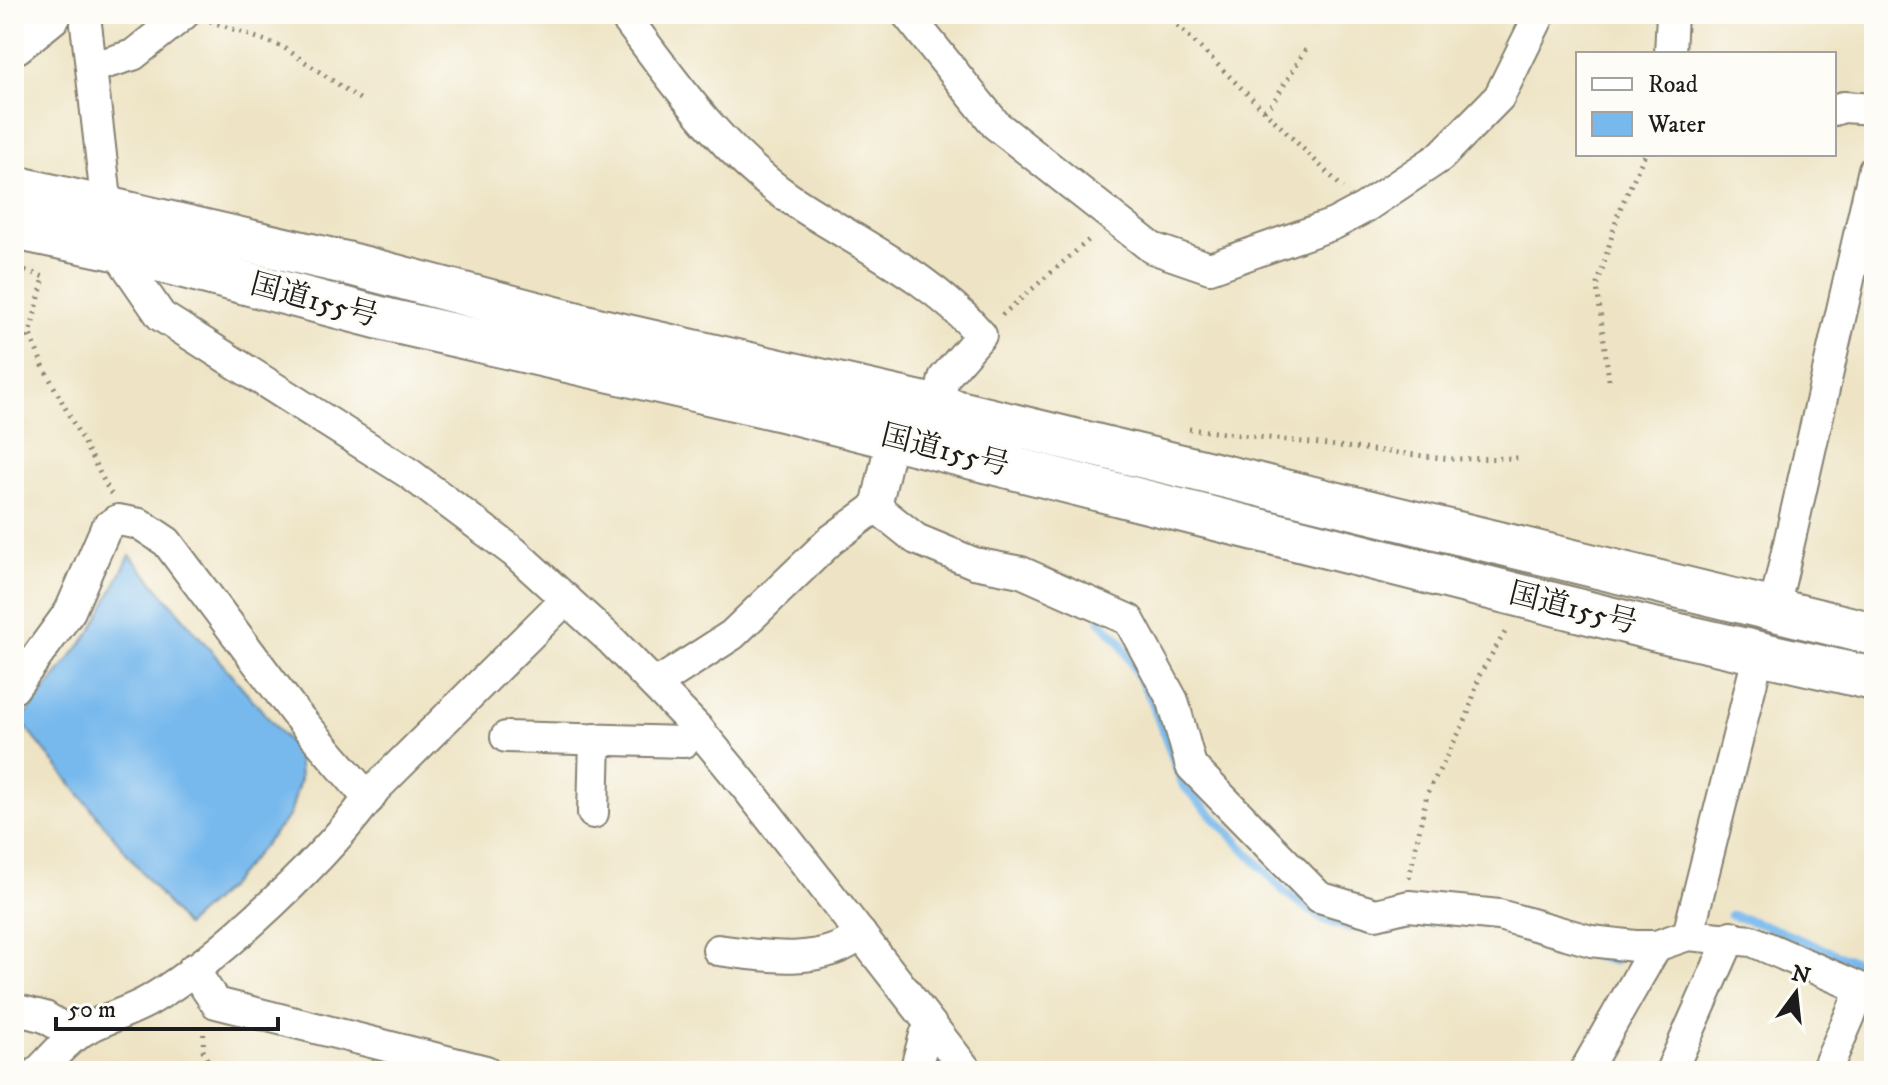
<svg xmlns="http://www.w3.org/2000/svg" width="1888" height="1085" viewBox="0 0 1888 1085" font-family="'IM FELL DW Pica','Noto Serif JP',serif">
	<style>
		.water { fill: #78b9ed; stroke: #4a6a84; stroke-width: 2 }
		.lines { fill: none; stroke-linecap: round; stroke-linejoin: round }
		.stream { stroke: #78b9ed; stroke-width: 9 }
		.minor-casing { stroke: #858070; stroke-width: 34 }
		.highway-casing { stroke: #858070; stroke-width: 46 }
		.path { stroke: #858070; stroke-width: 5; stroke-dasharray: 2 6; stroke-linecap: butt }
		.minor { stroke: #fff; stroke-width: 30 }
		.highway { stroke: #fff; stroke-width: 42 }
		.labels { text-anchor: middle; dominant-baseline: central; stroke-width: 6; stroke-linejoin: round; paint-order: stroke }
		.street-label { font-size: 30px; fill: #1c1c1c; stroke: #fdfcf7 }
	</style>
	<rect width="100%" height="100%" fill="#fdfcf7"/>
	<filter id="ink" filterUnits="userSpaceOnUse"><feTurbulence type="fractalNoise" baseFrequency=".0125" numOctaves="2"/><feDisplacementMap in="SourceGraphic" scale="16" xChannelSelector="R" yChannelSelector="G"/><feConvolveMatrix kernelMatrix="1 2 1 2 8 2 1 2 1" color-interpolation-filters="sRGB"/></filter>
	<filter id="wash" filterUnits="userSpaceOnUse"><feTurbulence type="fractalNoise" baseFrequency=".006" numOctaves="4" result="noise"/><feDisplacementMap in="SourceGraphic" scale="32" xChannelSelector="R" yChannelSelector="G"/><feGaussianBlur stdDeviation="1.8" result="paint"/><feColorMatrix in="noise" values="0 0 0 0 0 0 0 0 0 0 0 0 0 0 0 0 0 1.4 0 .05"/><feComposite in="paint" operator="in"/></filter>
	<g filter="url(#wash)">
		<rect width="100%" height="100%" fill="#eee4c5"/>
		<polygon class="water" points="130,555 298,753 300,779 290,815 228,887 185,926 21,721 92,630"/>
		<g class="lines">
			<g class="stream">
				<polyline points="1100,621 1119,640 1151,699 1183,785 1285,892 1320,918 1348,928 1437,922"/>
				<polyline points="1731,915 1764,925 1874,970"/>
				<polyline points="1588,954 1614,961"/>
			</g>
		</g>
	</g>
	<g filter="url(#ink)">
		<g class="lines">
			<g class="minor-casing">
				<g id="minor">
					<path d="M623 14C673 80 720 150 789 198 854 242 930 275 981 335L944 378 938 407"/>
					<polyline points="907,14 996,125 1152,248 1210,268 1334,224 1364,208 1440,157 1499,97 1540,14"/>
					<polyline points="86,24 107,208 115,249 161,316 410,474 514,552 612,641 699,730 750,792 967,1071"/>
					<polyline points="1670,54 1672,14"/>
					<polyline points="93,67 133,55 184,14"/>
					<polyline points="1834,110 1843,107 1874,109"/>
					<polyline points="876,507 916,539 974,563 1021,572 1129,620 1173,701 1191,766 1319,897 1376,914 1409,906 1499,915 1591,941 1635,946 1656,946 1688,935 1752,941 1874,994"/>
					<polyline points="1774,609 1874,169"/>
					<polyline points="656,684 732,635 831,540 876,507 892,438"/>
					<polyline points="14,688 70,611 106,528 118,520 140,524 167,542 295,713 369,799"/>
					<polyline points="506,737 684,742 699,730"/>
					<polyline points="593,813 595,739"/>
					<polyline points="1688,935 1759,653"/>
					<path d="M718 950C763 956 823 967 861 934"/>
					<polyline points="193,969 216,1003 486,1071"/>
					<polyline points="14,1009 45,1017 76,1036"/>
					<path d="M39 1071C52 1058 67 1039 84 1030 105 1018 130 1012 150 1000 221 958 329 855 376 788L566 599"/>
					<polyline points="915,1071 925,1035 932,1028"/>
					<polyline points="1585,1071 1656,946"/>
					<polyline points="1671,1071 1731,936"/>
					<polyline points="1826,1071 1861,990"/>
				</g>
			</g>
			<g class="highway-casing">
				<g id="highway">
					<polyline points="14,43 50,14"/>
					<polyline points="14,187 350,264 601,330 938,407 1874,634"/>
					<polyline points="14,228 115,249 392,321 782,410 1653,629 1874,679"/>
				</g>
			</g>
			<g class="path">
				<polyline points="1166,14 1343,188"/>
				<polyline points="210,21 283,47 364,102"/>
				<polyline points="1264,110 1272,104 1306,49"/>
				<polyline points="18,268 44,277 30,334 43,366 111,494"/>
				<polyline points="1002,315 1091,238"/>
				<polyline points="14,348 30,334"/>
				<polyline points="1609,380 1597,287 1619,211 1645,154"/>
				<polyline points="1189,429 1451,459 1519,458"/>
				<polyline points="1409,878 1427,794 1467,717 1480,674 1507,629"/>
				<polyline points="204,1026 203,1050 212,1071"/>
			</g>
			<use href="#minor" class="minor"/>
			<use href="#highway" class="highway"/>
		</g>
	</g>
	<g class="labels">
		<g class="street-label">
			<text transform="translate(314 301) rotate(15)">国道155号</text>
			<text transform="translate(945 451) rotate(14)">国道155号</text>
			<text transform="translate(1573 609) rotate(14)">国道155号</text>
		</g>
	</g>
	<rect width="1888" height="1085" fill="none" stroke="#fdfcf7" stroke-width="48"/>
	<rect x="1576" y="52" width="260" height="104" fill="#fdfcf7" stroke="#a3a29f" stroke-width="2"/>
	<rect x="1592" y="78" width="40" height="12" fill="#ffffff" stroke="#a3a29f" stroke-width="2"/>
	<text x="1648" y="92" font-size="24" fill="#1c1c1c">Road</text>
	<rect x="1592" y="112" width="40" height="24" fill="#78b9ed" stroke="#a3a29f" stroke-width="2"/>
	<text x="1648" y="132" font-size="24" fill="#1c1c1c">Water</text>
	<g transform="translate(1796 993) rotate(15)" stroke="#fdfcf7" stroke-width="6" paint-order="stroke">
	<path d="M0-6L14 30L0 20L-14 30Z" fill="#1c1c1c"/>
	<text y="-12" font-size="22" font-weight="bold" text-anchor="middle" fill="#1c1c1c">N</text>
	</g>
	<path d="M56 1017v12h222v-12" fill="none" stroke="#1c1c1c" stroke-width="4"/>
	<text x="68" y="1017" font-size="24" fill="#1c1c1c" stroke="#fdfcf7" stroke-width="6" paint-order="stroke">50 m</text>
</svg>
